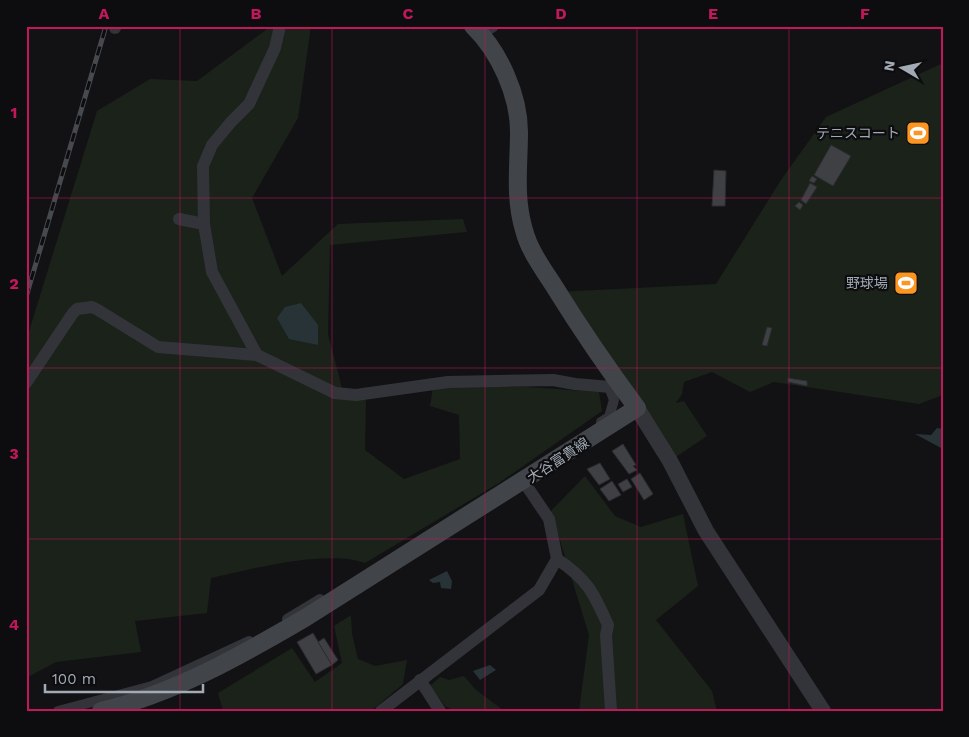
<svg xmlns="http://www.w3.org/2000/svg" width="969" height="737" viewBox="0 0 969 737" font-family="'Work Sans','Noto Sans JP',sans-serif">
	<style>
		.green { fill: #1a221a }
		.water { fill: #283338 }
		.building { fill: #3e4044; stroke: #2c2c30 }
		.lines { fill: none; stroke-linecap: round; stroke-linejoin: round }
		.pedestrian { stroke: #333439; stroke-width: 10 }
		.minor { stroke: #333439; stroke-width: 12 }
		.tertiary { stroke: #333439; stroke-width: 16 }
		.secondary { stroke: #414449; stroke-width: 18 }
		.rail-casing { stroke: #46494e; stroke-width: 5 }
		.rail { stroke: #0d0d0f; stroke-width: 3; stroke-dasharray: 9; stroke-linecap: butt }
		.grid { fill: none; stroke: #c2185b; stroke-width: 1; stroke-opacity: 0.55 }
		.labels { text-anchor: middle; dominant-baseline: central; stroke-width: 4.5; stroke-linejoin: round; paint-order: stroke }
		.poi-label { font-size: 14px; fill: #a2abb5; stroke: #0d0d0f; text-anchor: end }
		.street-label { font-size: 14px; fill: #a2abb5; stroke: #0d0d0f }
		.neatline { fill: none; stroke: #c2185b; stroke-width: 2 }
		.grid-label { font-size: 16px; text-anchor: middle; font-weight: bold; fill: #c2185b }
	</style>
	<rect width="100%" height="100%" fill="#121214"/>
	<g class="green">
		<path d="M271 26H311L298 118 252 198 282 276 338 224 463 219 467 232 330 245 328 334 342 388 366 398 365 450 404 479 460 459 459 415 430 406 433 387H528L599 392 602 411 499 483 365 563C327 549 251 569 211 578L207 613 135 621 141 652 56 662 26 678V341L97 111 150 79 197 81Z"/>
		<polygon points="943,63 943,395 919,404 774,382 750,392 712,372 684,382 682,394 676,403 684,401 707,436 670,461 557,292 716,284 781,180 826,117"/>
		<polygon points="585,476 615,516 641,527 683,514 698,586 656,620 712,691 717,711 579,711 589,635 551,511"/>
		<polygon points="351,615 352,634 358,659 375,666 407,660 403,684 371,711 223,711 218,693 292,648 315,682 342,663 334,626"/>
		<polygon points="464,676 475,689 504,711 455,711 445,706 430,686 440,677 449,680"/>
	</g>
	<g class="water">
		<polygon points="301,303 318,325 318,345 289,339 277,318 285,307"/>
		<polygon points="937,428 943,429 943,449 915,434 931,435"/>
		<polygon points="447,571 452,581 451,589 441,588 440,582 433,583 429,580"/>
		<polygon points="490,665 496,670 480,680 473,671"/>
	</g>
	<g class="building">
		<polygon points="831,145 851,156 833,186 814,175"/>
		<polygon points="714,170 726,171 725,206 712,206"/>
		<polygon points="812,176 817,179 814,183 809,181"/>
		<polygon points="810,183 817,187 806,204 801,200"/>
		<polygon points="799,202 803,205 800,210 795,206"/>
		<polygon points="767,327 772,328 767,346 762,345"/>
		<polygon points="788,378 807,381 807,386 788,382"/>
		<polygon points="623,444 636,465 633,466 637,470 629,474 612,451"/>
		<polygon points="600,463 610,479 599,485 587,469"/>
		<polygon points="640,473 653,494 644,500 631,479"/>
		<polygon points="627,479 632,487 623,492 618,484"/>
		<polygon points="612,481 621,495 609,501 600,489"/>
		<polygon points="313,633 332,665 316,674 297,642"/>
		<polygon points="324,638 338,660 332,665 318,642"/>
	</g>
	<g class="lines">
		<g class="pedestrian">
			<polyline points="601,422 609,417 614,400 609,387"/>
			<polyline points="287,619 320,599"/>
			<polyline points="58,711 152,686 249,641"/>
		</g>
		<g class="minor">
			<polyline points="115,28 115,26"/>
			<polyline points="481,34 493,26"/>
			<polyline points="179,219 204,224"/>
			<polyline points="257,355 212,272 204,224 203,166 212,145 231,122 249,104 275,48 280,26"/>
			<polyline points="26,383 73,313 77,309 92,307 98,310 158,347 257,355 335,393 356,395 448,382 553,380 575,384 622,388"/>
			<path d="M557 559C588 580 593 592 608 625L606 635 611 711"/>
			<polyline points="420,680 440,711"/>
			<polyline points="381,711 539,590 557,559 549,519 524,482"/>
		</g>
		<polyline class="tertiary" points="637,408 670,461 706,531 823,711"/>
		<path class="secondary" d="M101 711C175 693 240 656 305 618L637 408C608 369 580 328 554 286 543 269 529 250 524 230 514 197 519 165 519 132 519 95 499 51 473 26"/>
		<g class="rail-casing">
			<polyline id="rail" points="26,297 106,26"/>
		</g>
		<use href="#rail" class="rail"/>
	</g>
	<path class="grid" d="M180 26V711M332 26V711M485 26V711M637 26V711M789 26V711M26 198H943M26 368H943M26 539H943"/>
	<defs>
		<g id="stadium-square" transform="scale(1.25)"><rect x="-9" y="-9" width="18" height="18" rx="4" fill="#fc9522" stroke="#0d0d0f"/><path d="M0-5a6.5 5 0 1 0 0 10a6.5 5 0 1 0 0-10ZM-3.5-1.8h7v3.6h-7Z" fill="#fff"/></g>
	</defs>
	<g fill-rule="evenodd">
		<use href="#stadium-square" x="918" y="133"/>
		<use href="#stadium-square" x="906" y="283"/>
	</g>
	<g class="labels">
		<g class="poi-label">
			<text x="900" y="133">テニスコート</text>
			<text x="888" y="283">野球場</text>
		</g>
		<g class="street-label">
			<text transform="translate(558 460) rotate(-33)">大谷富貴線</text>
		</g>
	</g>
	<rect width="969" height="737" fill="none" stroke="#0d0d0f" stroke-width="55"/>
	<g transform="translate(902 68) rotate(279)" stroke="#0d0d0f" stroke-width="4" paint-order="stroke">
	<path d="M0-4L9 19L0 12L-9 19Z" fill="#a2abb5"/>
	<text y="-8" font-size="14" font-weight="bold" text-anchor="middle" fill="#a2abb5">N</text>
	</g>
	<path d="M45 684v8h158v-8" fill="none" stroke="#a2abb5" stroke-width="2.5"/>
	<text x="52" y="684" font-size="15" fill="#a2abb5" stroke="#0d0d0f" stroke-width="4" paint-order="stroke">100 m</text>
	<rect x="28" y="28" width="914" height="682" class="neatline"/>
	<g class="grid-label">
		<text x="104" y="19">A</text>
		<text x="256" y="19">B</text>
		<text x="408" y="19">C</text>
		<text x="561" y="19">D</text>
		<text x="713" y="19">E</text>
		<text x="865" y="19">F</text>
		<text x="14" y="118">1</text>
		<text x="14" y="289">2</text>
		<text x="14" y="459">3</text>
		<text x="14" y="630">4</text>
	</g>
</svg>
